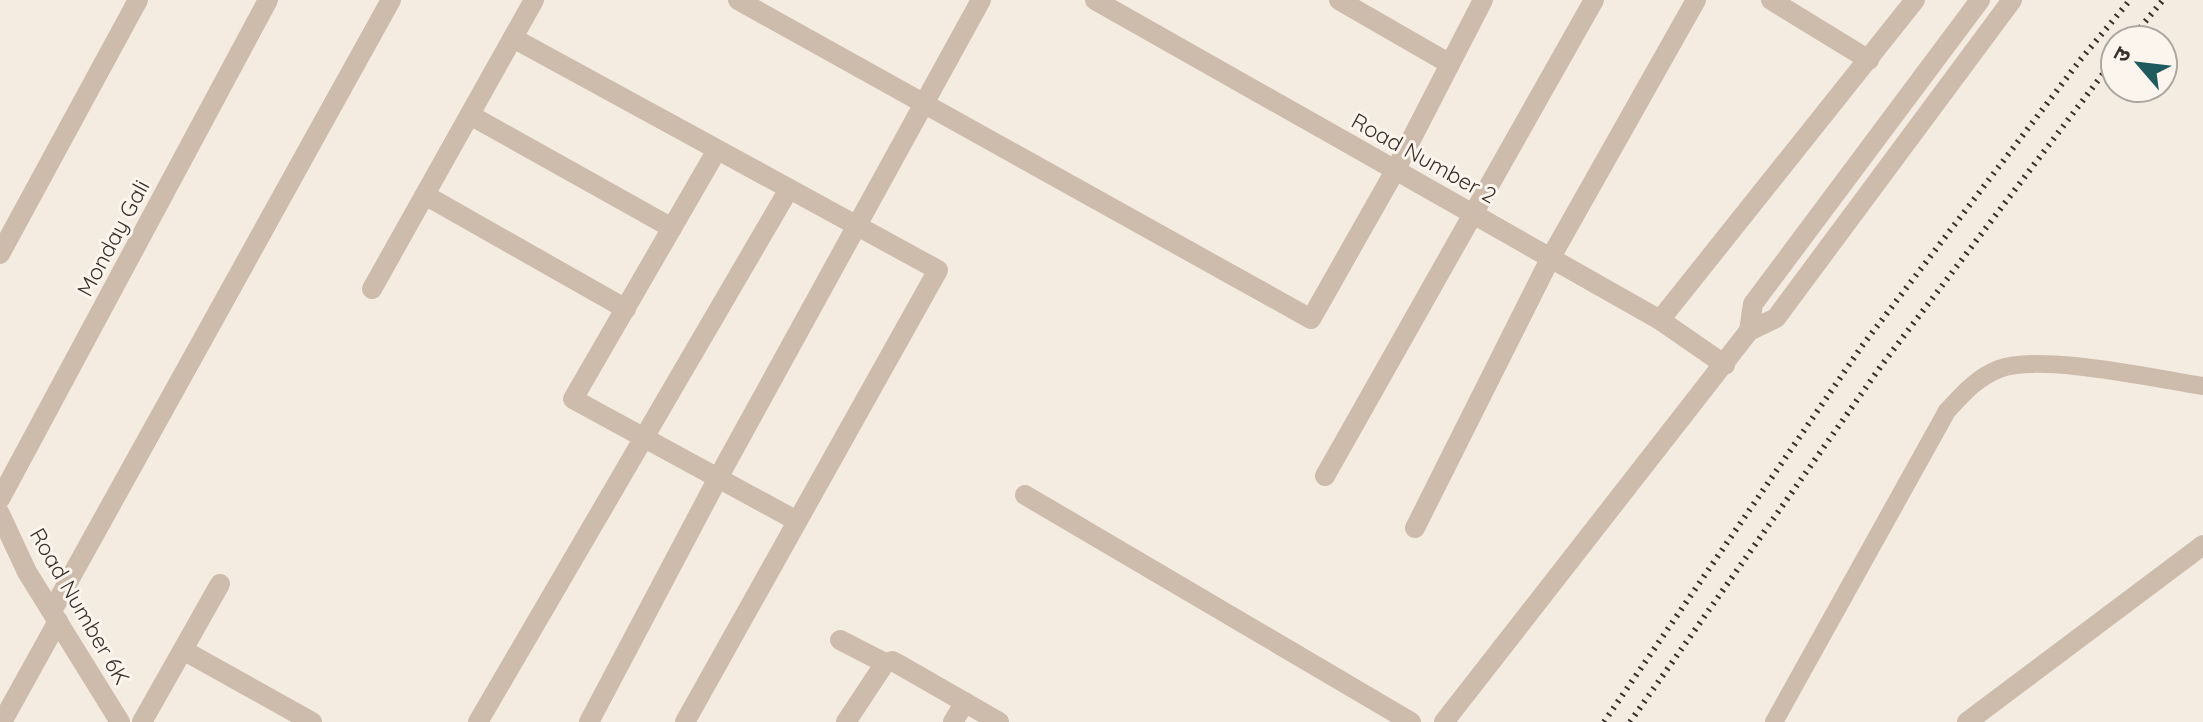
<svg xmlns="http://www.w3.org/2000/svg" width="2203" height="722" viewBox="0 0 2203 722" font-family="Quicksand,'Noto Sans Devanagari',sans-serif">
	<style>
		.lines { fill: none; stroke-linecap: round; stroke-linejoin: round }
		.service { stroke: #cdbbac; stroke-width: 18 }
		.minor { stroke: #cdbbac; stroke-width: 20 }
		.tertiary { stroke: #cdbbac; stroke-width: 20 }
		.rail { stroke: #3b302b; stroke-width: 6; stroke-dasharray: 2 6; stroke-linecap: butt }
		.labels { text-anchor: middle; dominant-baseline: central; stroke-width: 6; stroke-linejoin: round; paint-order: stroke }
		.street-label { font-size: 22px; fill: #3b302b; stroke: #fbf5ee }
	</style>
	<rect width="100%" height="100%" fill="#f4ebe1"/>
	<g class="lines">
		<path class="service" d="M1774 722 1947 411C1963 394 1976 378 1999 369 2039 353 2157 379 2203 386"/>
		<g class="minor">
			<polyline points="738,0 1311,319 1396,169 1483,0"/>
			<polyline points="1095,0 1660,320 1725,365"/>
			<polyline points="1339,0 1450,64"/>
			<polyline points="1771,0 1869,60"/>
			<polyline points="513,38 938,270 685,722"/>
			<polyline points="470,115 672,228"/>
			<polyline points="717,150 573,399 797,521"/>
			<polyline points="425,195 626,309"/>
			<polyline points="0,254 138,0"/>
			<polyline points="372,289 534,0"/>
			<polyline points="1660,320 1915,0"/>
			<polyline points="1325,476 1594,0"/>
			<polyline points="1025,495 1411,722"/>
			<polyline points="0,499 268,0"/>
			<polyline points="0,514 27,572 120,722"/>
			<polyline points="1415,528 1551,257 1696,0"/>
			<polyline points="52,611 391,0"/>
			<polyline points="840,640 885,663 892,661 898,664 999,722"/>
			<polyline points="183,650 312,722"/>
			<polyline points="2,722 58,621"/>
			<polyline points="142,722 220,584"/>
			<polyline points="478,722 789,189"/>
			<polyline points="589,722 718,478 981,0"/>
			<polyline points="846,722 885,663"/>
			<polyline points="953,722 965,702"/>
			<polyline points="1967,722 2203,545"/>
		</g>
		<g class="tertiary">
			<polyline points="1749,331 1753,304 1980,0"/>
			<polyline points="1444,722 1749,331 1776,318 2012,0"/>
		</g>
		<g class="rail">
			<polyline points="2130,40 2163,0"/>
			<polyline points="1604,722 1862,346 2081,59 2130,0"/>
			<polyline points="1630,722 1881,366 2115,58"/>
		</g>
	</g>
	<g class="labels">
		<g class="street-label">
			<text transform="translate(1424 158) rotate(29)">Road Number 2</text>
			<text transform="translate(113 238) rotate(-62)">Monday Gali</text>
			<text transform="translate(80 606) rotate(60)">Road Number 6K</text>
		</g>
	</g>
	<g transform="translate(2139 64) rotate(298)"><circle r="38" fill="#fbf5ee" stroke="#aea6a0" stroke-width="2"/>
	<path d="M0-6L14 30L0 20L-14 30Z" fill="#1f5a5e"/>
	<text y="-12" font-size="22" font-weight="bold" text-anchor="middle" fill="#3b302b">उ</text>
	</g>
</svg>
